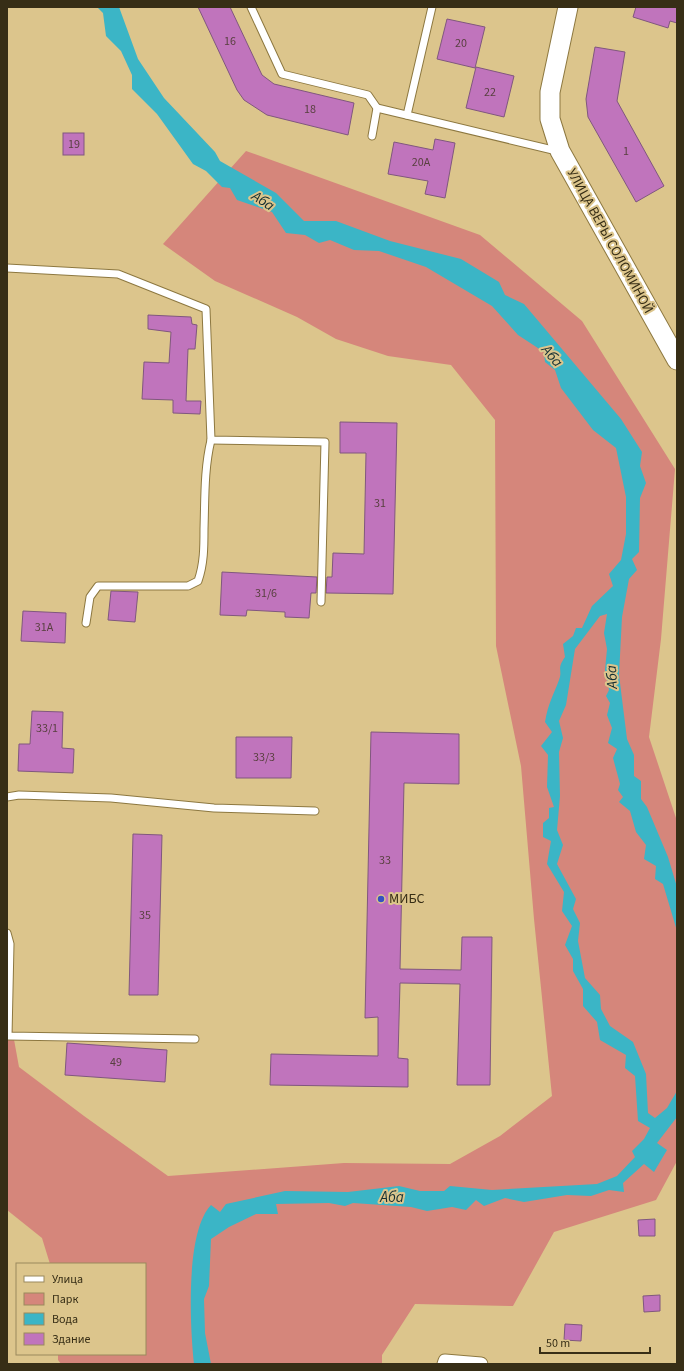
<svg xmlns="http://www.w3.org/2000/svg" width="684" height="1371" viewBox="0 0 684 1371" font-family="'Source Sans 3',sans-serif">
	<style>
		.green { fill: #d5867b }
		.water { fill: #3bb5c6 }
		.building { fill: #c074bc; stroke: #80577e }
		.lines { fill: none; stroke-linecap: round; stroke-linejoin: round }
		.lane-casing { stroke: #8d7840; stroke-width: 9 }
		.street-casing { stroke: #8d7840; stroke-width: 15 }
		.secondary-casing { stroke: #8d7840; stroke-width: 21 }
		.lane { stroke: #fff; stroke-width: 7 }
		.street { stroke: #fff; stroke-width: 13 }
		.secondary { stroke: #fff; stroke-width: 19 }
		.poi-dot { fill: #3651c2; stroke: #dcc58c; stroke-width: 1.5 }
		.labels { text-anchor: middle; dominant-baseline: central; stroke-width: 4; stroke-linejoin: round; paint-order: stroke }
		.number-label { font-size: 12px; fill: #594040 }
		.street-label { font-size: 14px; fill: #372e16; stroke: #dcc58c }
		.poi-label { font-size: 14px; fill: #372e16; stroke: #dcc58c; text-anchor: start }
		.water-label { font-size: 15px; font-style: italic; fill: #152f33; stroke: #dcc58c }
	</style>
	<rect width="100%" height="100%" fill="#dcc58c"/>
	<polygon class="green" points="246,151 480,235 582,321 675,469 661,639 649,737 677,821 677,1161 656,1200 554,1232 513,1306 415,1304 382,1355 382,1364 61,1364 58,1360 58,1354 145,1354 145,1264 50,1264 42,1238 7,1210 7,1001 19,1067 84,1116 168,1176 344,1163 450,1164 500,1136 552,1096 534,919 521,766 496,646 495,420 451,365 388,356 336,339 297,317 215,281 163,244"/>
	<path class="water" d="M97 7H119L138 59 164 98 215 152 220 161 276 193 304 221H336L390 241 461 259 499 282 505 295 524 304 621 419 642 452 640 466 646 483 640 498 639 552 632 559 637 570 629 579 622 617 619 675 627 739 634 755V776L641 781V799L647 807 668 857 677 887V931L663 884 655 879 656 866 644 859 646 845 636 832 630 811 619 802 623 797 618 790 620 784 613 758 617 749 608 743 612 728 607 715 610 703 606 696 609 690 605 670 607 649 604 633 607 614 600 616 575 649 566 705 559 721 563 738 559 752 560 796 557 830 563 845 557 864 576 899 573 909 580 923 578 941 585 978 600 995 601 1009 610 1026 633 1042 646 1074 648 1113 655 1118 667 1108 677 1091V1117L657 1143 667 1150 654 1172 644 1164 623 1183 624 1192 609 1190 591 1196 567 1195 524 1202 505 1198 484 1206 476 1200 466 1210 452 1207 427 1211 411 1207 353 1203 345 1206 329 1203 276 1204 278 1214H256L229 1227 211 1239 209 1286 204 1299 205 1333 211 1364H194C190 1327 185 1232 211 1205L220 1212 226 1204 285 1191 348 1192 399 1186 420 1191H444L450 1186 492 1190 597 1184 617 1176 635 1157 632 1151 644 1139 650 1128 638 1121 635 1076 625 1068 626 1055 600 1040 597 1022 583 1006V989L573 971V959L565 945 572 926 562 911 564 892 547 864 551 841 543 837V823L549 818V808L554 807 547 787 548 755 541 746 552 732 545 722C548 704 553 696 559 680 563 669 556 670 565 657L563 644 573 636 576 628H582L592 606 613 586 609 574 621 560 626 534V497L616 448 593 430 561 388 555 370 545 362 544 352 518 335 492 306 426 267 379 251 354 250 330 240 319 243 305 235 286 233 272 212 237 200 230 188 222 187 206 171 193 164 157 114 132 89V75L121 51 106 36 103 13Z"/>
	<g class="building">
		<polygon points="198,7 230,7 262,75 274,84 354,103 348,135 267,115 244,100 237,90"/>
		<polygon points="636,7 677,7 677,23 670,21 668,28 633,17"/>
		<polygon points="447,19 485,27 475,68 437,59"/>
		<polygon points="595,47 625,52 617,101 664,186 636,202 588,117 586,99"/>
		<polygon points="476,67 514,76 504,117 466,108"/>
		<rect x="63" y="133" width="21" height="22"/>
		<polygon points="435,139 455,143 445,198 425,194 428,181 388,174 394,142 433,150"/>
		<polygon points="148,315 191,317 192,324 197,325 195,349 188,349 186,401 201,401 200,414 173,413 173,400 142,399 144,362 169,363 171,332 148,329"/>
		<polygon points="340,422 397,423 393,594 326,593 327,577 332,577 333,553 364,554 366,453 340,453"/>
		<polygon points="222,572 317,577 316,593 311,593 309,618 285,617 285,612 247,610 246,616 220,615"/>
		<polygon points="111,591 138,592 135,622 108,620"/>
		<polygon points="23,611 66,613 65,643 21,641"/>
		<polygon points="32,711 63,712 62,748 74,749 73,773 18,771 19,744 30,744"/>
		<polygon points="371,732 459,734 459,784 404,783 400,969 461,970 462,937 492,937 490,1085 457,1085 460,984 400,983 398,1058 408,1059 408,1087 270,1085 271,1054 378,1056 378,1017 365,1018"/>
		<polygon points="236,737 292,737 291,778 236,778"/>
		<polygon points="133,834 162,835 158,995 129,995"/>
		<polygon points="67,1043 167,1050 165,1082 65,1075"/>
		<polygon points="655,1219 655,1236 639,1236 638,1220"/>
		<polygon points="660,1295 660,1311 644,1312 643,1296"/>
		<polygon points="565,1324 582,1325 581,1341 564,1340"/>
	</g>
	<g class="lines">
		<g class="lane-casing">
			<g id="lane">
				<polyline points="251,7 282,74 368,95 377,108 372,136"/>
				<polyline points="377,108 557,151"/>
				<polyline points="407,115 432,7"/>
				<polyline points="7,268 118,274 206,309 211,440 325,442 321,602"/>
				<path d="M86 623 90 597 98 586H188L198 581C204 564 204 547 204 529 205 499 204 469 211 440"/>
				<polyline points="7,797 19,795 111,798 214,808 315,811"/>
				<polyline points="7,933 10,944 8,1036 195,1039"/>
			</g>
		</g>
		<g class="street-casing">
			<polyline id="street" points="444,1364 445,1361 481,1364"/>
		</g>
		<g class="secondary-casing">
			<polyline id="secondary" points="568,7 550,92 550,119 560,151 677,360"/>
		</g>
		<use href="#lane" class="lane"/>
		<use href="#street" class="street"/>
		<use href="#secondary" class="secondary"/>
	</g>
	<circle class="poi-dot" cx="381" cy="899" r="4"/>
	<g class="labels">
		<g class="number-label">
			<text x="230" y="41">16</text>
			<text x="461" y="43">20</text>
			<text x="490" y="92">22</text>
			<text x="310" y="109">18</text>
			<text x="74" y="144">19</text>
			<text x="626" y="151">1</text>
			<text x="421" y="162">20А</text>
			<text x="380" y="503">31</text>
			<text x="266" y="593">31/6</text>
			<text x="44" y="627">31А</text>
			<text x="47" y="728">33/1</text>
			<text x="264" y="757">33/3</text>
			<text x="385" y="860">33</text>
			<text x="145" y="915">35</text>
			<text x="116" y="1062">49</text>
		</g>
		<g class="street-label">
			<text transform="translate(610 241) rotate(61)">УЛИЦА ВЕРЫ СОЛОМИНОЙ</text>
		</g>
		<g class="poi-label">
			<text x="389" y="899">МИБС</text>
		</g>
		<g class="water-label">
			<text transform="translate(263 201) rotate(33)">Аба</text>
			<text transform="translate(552 356) rotate(49)">Аба</text>
			<text transform="translate(612 677) rotate(-93)">Аба</text>
			<text x="392" y="1197">Аба</text>
		</g>
	</g>
	<rect width="684" height="1371" fill="none" stroke="#372e16" stroke-width="16"/>
	<rect x="16" y="1263" width="130" height="92" fill="#dcc58c" stroke="#9a895d"/>
	<rect x="24" y="1276" width="20" height="6" fill="#ffffff" stroke="#9a895d"/>
	<text x="52" y="1283" font-size="12" fill="#372e16">Улица</text>
	<rect x="24" y="1293" width="20" height="12" fill="#d5867b" stroke="#9a895d"/>
	<text x="52" y="1303" font-size="12" fill="#372e16">Парк</text>
	<rect x="24" y="1313" width="20" height="12" fill="#3bb5c6" stroke="#9a895d"/>
	<text x="52" y="1323" font-size="12" fill="#372e16">Вода</text>
	<rect x="24" y="1333" width="20" height="12" fill="#c074bc" stroke="#9a895d"/>
	<text x="52" y="1343" font-size="12" fill="#372e16">Здание</text>
	<path d="M540 1347v6h110v-6" fill="none" stroke="#372e16" stroke-width="2"/>
	<text x="546" y="1347" font-size="12" fill="#372e16" stroke="#dcc58c" stroke-width="3" paint-order="stroke">50 m</text>
</svg>
